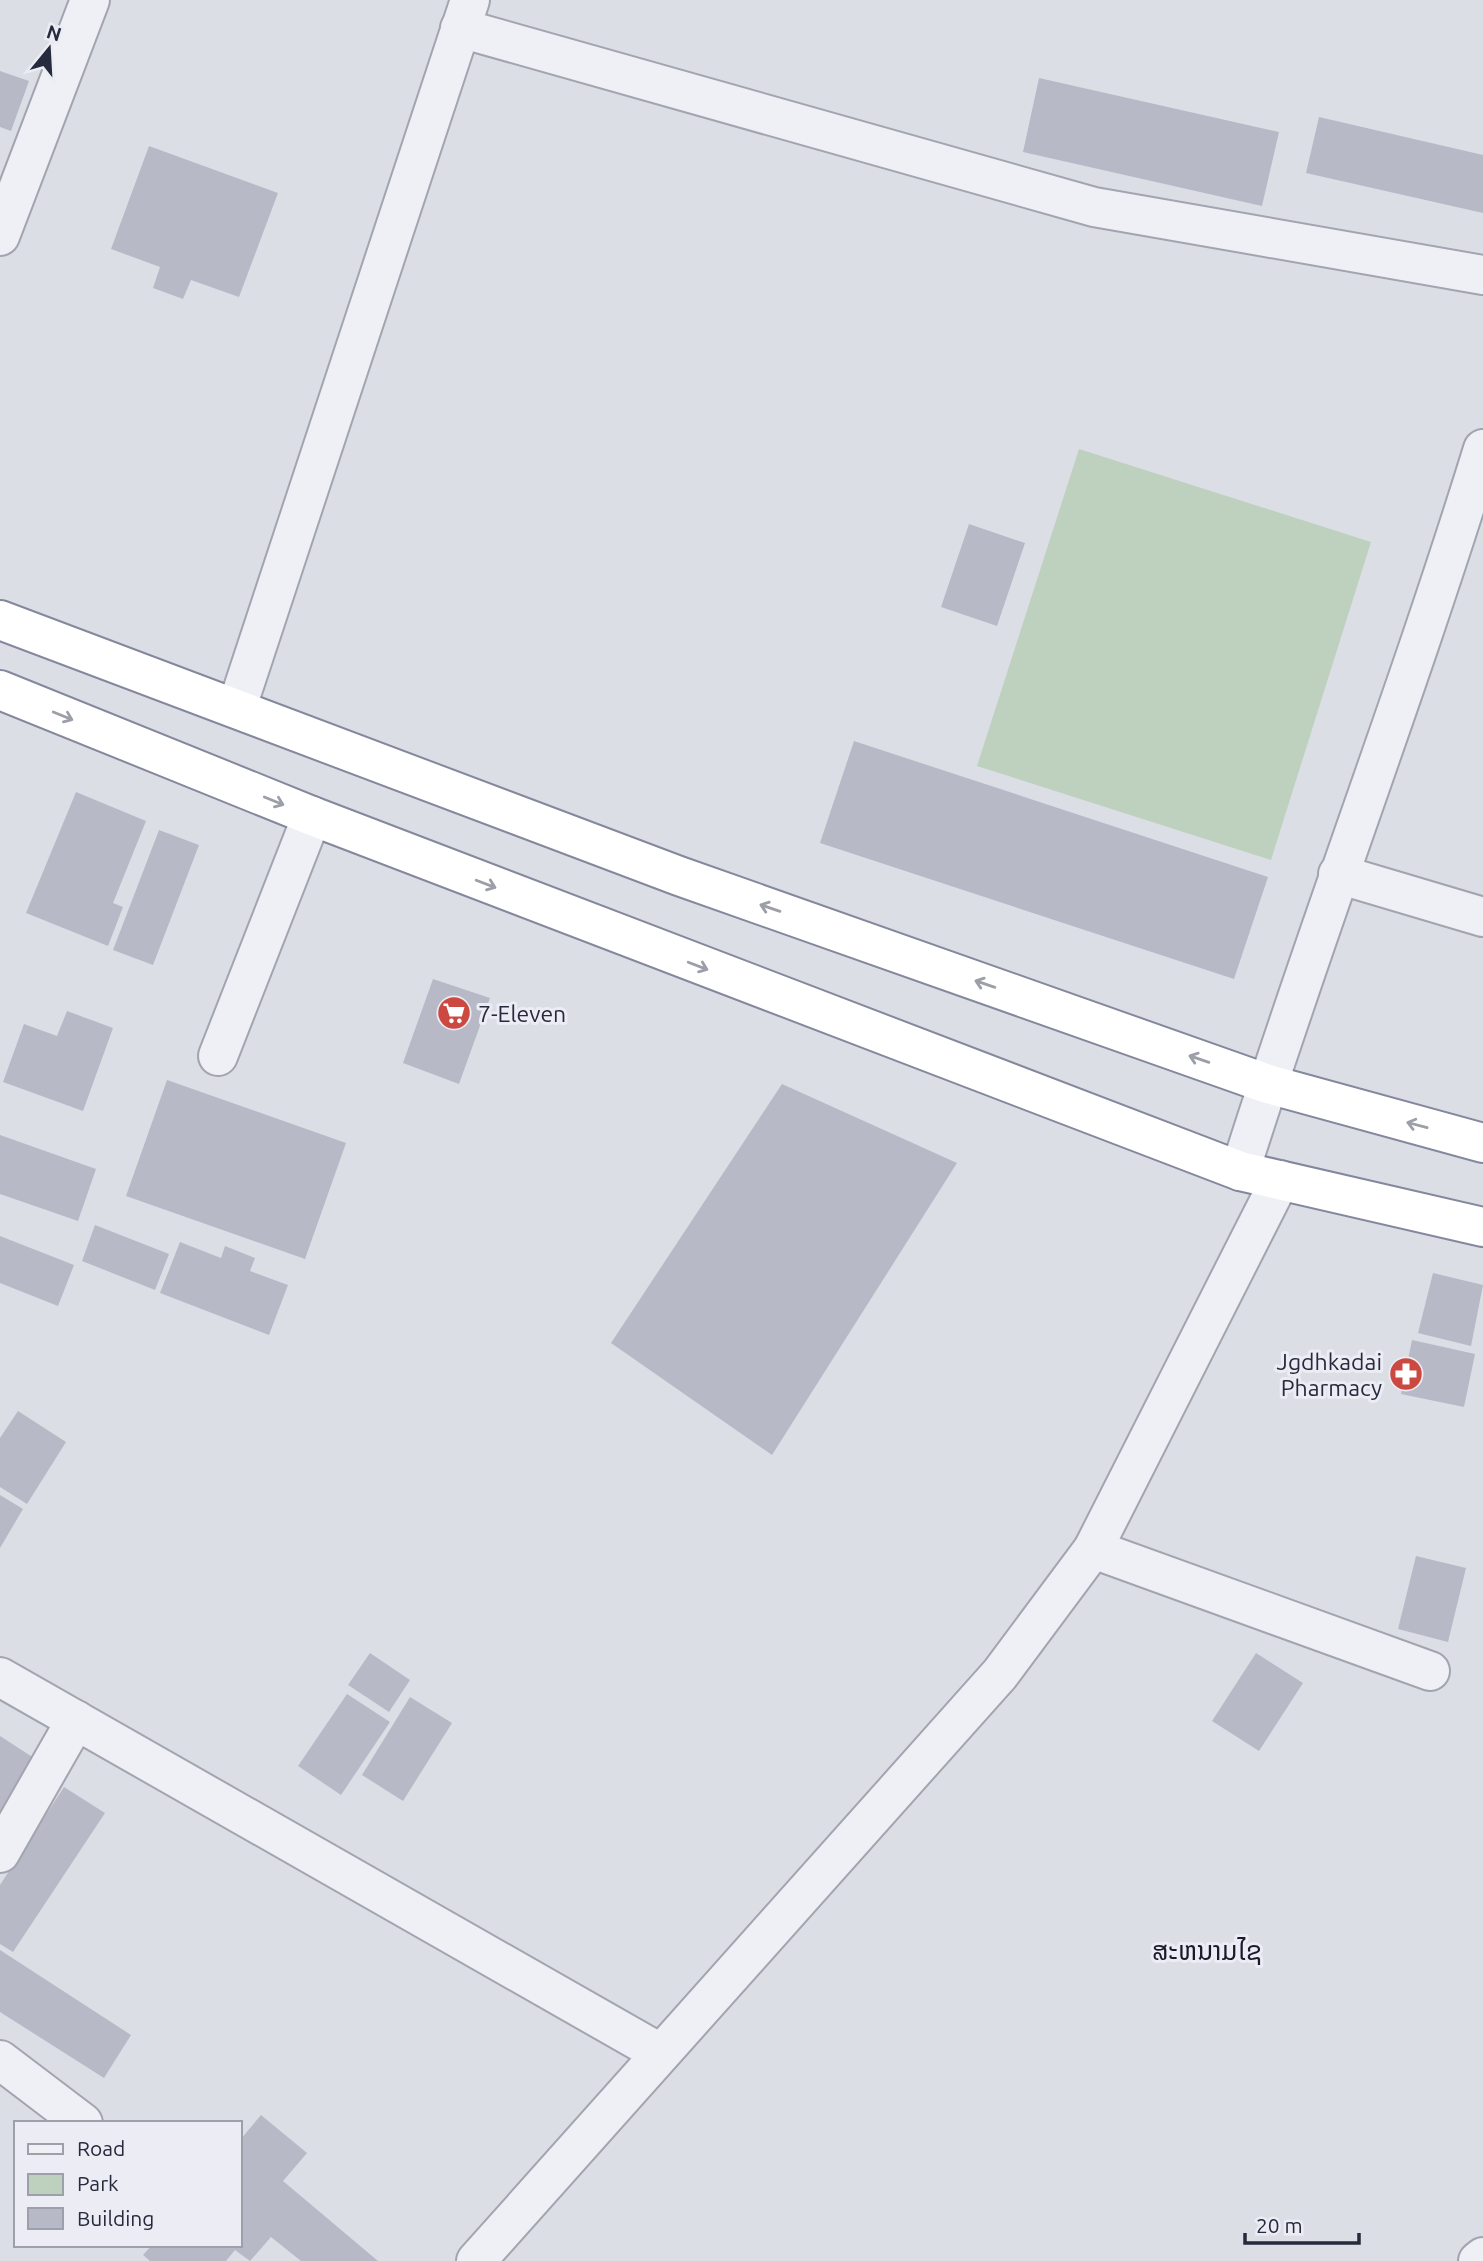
<svg xmlns="http://www.w3.org/2000/svg" width="1483" height="2261" viewBox="0 0 1483 2261" font-family="Ubuntu,'Noto Sans Lao',sans-serif">
	<style>
		.green { fill: #bed0be }
		.building { fill: #b7b9c6 }
		.lines { fill: none; stroke-linecap: round; stroke-linejoin: round }
		.minor-casing { stroke: #a2a4b0; stroke-width: 42 }
		.highway-casing { stroke: #84889d; stroke-width: 42 }
		.minor { stroke: #eff0f5; stroke-width: 38 }
		.highway { stroke: #fff; stroke-width: 38 }
		.oneway { stroke: #9d9fa8 }
		.labels { text-anchor: middle; dominant-baseline: central; stroke-width: 6; stroke-linejoin: round; paint-order: stroke }
		.poi-label { font-size: 23px; fill: #262a3d; stroke: #ecedf4; text-anchor: start }
		.quarter-label { font-size: 26px; fill: #191b2d; stroke: #ecedf4 }
	</style>
	<rect width="100%" height="100%" fill="#dcdee6"/>
	<polygon class="green" points="1079,449 1371,542 1271,860 977,766"/>
	<g class="building">
		<polygon points="0,71 29,81 11,131 0,127"/>
		<polygon points="1039,78 1279,132 1262,206 1023,152"/>
		<polygon points="1319,117 1483,155 1483,213 1306,173"/>
		<polygon points="149,146 278,193 239,297 191,280 183,299 153,288 160,267 111,249"/>
		<polygon points="969,524 1025,543 997,626 941,607"/>
		<polygon points="854,741 1268,877 1234,979 820,843"/>
		<polygon points="76,792 146,821 113,903 123,907 108,946 26,913"/>
		<polygon points="159,830 199,845 153,965 113,950"/>
		<polygon points="433,979 490,998 459,1084 403,1063"/>
		<polygon points="67,1011 113,1028 83,1111 3,1082 24,1024 57,1036"/>
		<polygon points="167,1080 346,1143 305,1259 126,1196"/>
		<polygon points="782,1084 957,1163 772,1455 611,1343"/>
		<polygon points="0,1135 96,1169 78,1221 0,1194"/>
		<polygon points="95,1225 169,1254 155,1290 82,1261"/>
		<polygon points="0,1236 74,1265 58,1306 0,1283"/>
		<polygon points="180,1242 221,1258 225,1246 255,1258 250,1271 288,1285 269,1335 160,1293"/>
		<polygon points="1433,1273 1483,1285 1471,1346 1418,1333"/>
		<polygon points="1412,1340 1475,1354 1464,1407 1401,1394"/>
		<polygon points="18,1411 66,1442 27,1504 0,1487 0,1438"/>
		<polygon points="0,1495 23,1509 0,1548"/>
		<polygon points="1416,1556 1466,1568 1448,1642 1398,1629"/>
		<polygon points="370,1653 410,1680 389,1712 348,1685"/>
		<polygon points="1256,1653 1303,1683 1259,1751 1212,1721"/>
		<polygon points="347,1694 390,1722 341,1795 298,1766"/>
		<polygon points="410,1697 452,1723 403,1801 362,1775"/>
		<polygon points="0,1736 37,1760 0,1817"/>
		<polygon points="64,1787 105,1813 13,1952 0,1944 0,1885"/>
		<polygon points="0,1950 131,2035 104,2078 0,2012"/>
		<polygon points="261,2115 307,2153 283,2181 378,2261 301,2261 271,2237 250,2261 235,2250 226,2261 150,2261 143,2255 152,2245 240,2245 240,2140"/>
	</g>
	<g class="lines">
		<g class="minor-casing">
			<g id="minor">
				<polyline points="460,28 1094,207 1483,275"/>
				<polyline points="0,236 90,0"/>
				<polyline points="237,707 470,0"/>
				<polyline points="1338,874 1483,917"/>
				<polyline points="218,1056 312,816"/>
				<path d="M1240 1171C1316 929 1408 692 1483 449"/>
				<polyline points="1093,1549 1430,1671"/>
				<polyline points="0,1677 660,2053"/>
				<polyline points="0,1853 76,1720"/>
				<polyline points="0,2060 83,2123"/>
				<polyline points="476,2261 1000,1674 1093,1549 1280,1180"/>
				<polyline points="1478,2261 1483,2257"/>
			</g>
		</g>
		<g class="highway-casing">
			<g id="highway">
				<polyline points="0,620 679,876 1268,1084 1483,1143"/>
				<polyline points="0,690 312,816 1240,1171 1483,1227"/>
			</g>
		</g>
		<use href="#minor" class="minor"/>
		<use href="#highway" class="highway"/>
	</g>
	<defs><path id="oneway-shaft" d="M-6 0H5M1.5-3L5.5 0L1.5 3" fill="none" stroke-width="1.6" stroke-linecap="round" stroke-linejoin="round" transform="scale(1.75)"/></defs>
	<g class="oneway">
		<use href="#oneway-shaft" transform="translate(63 716) rotate(22)"/>
		<use href="#oneway-shaft" transform="translate(274 801) rotate(22)"/>
		<use href="#oneway-shaft" transform="translate(486 884) rotate(21)"/>
		<use href="#oneway-shaft" transform="translate(770 908) rotate(-161)"/>
		<use href="#oneway-shaft" transform="translate(698 966) rotate(21)"/>
		<use href="#oneway-shaft" transform="translate(985 984) rotate(-161)"/>
		<use href="#oneway-shaft" transform="translate(1199 1059) rotate(-161)"/>
		<use href="#oneway-shaft" transform="translate(1417 1125) rotate(-165)"/>
	</g>
	<defs>
		<g id="supermarket-disc" transform="scale(1.75)"><circle r="9.5" fill="#cc4941" stroke="#ecedf4"/><path d="M-6-5.5h2.5l.6 2H6L4.5 2H-2.5L-4.4-4H-6ZM-1.5 3.2a1.3 1.3 0 1 0 .1 0ZM3 3.2a1.3 1.3 0 1 0 .1 0Z" fill="#fff"/></g>
		<g id="pharmacy-disc" transform="scale(1.75)"><circle r="9.5" fill="#cc4941" stroke="#ecedf4"/><path d="M-2-6h4v4h4v4h-4v4h-4v-4h-4v-4h4Z" fill="#fff"/></g>
	</defs>
	<g fill-rule="evenodd">
		<use href="#supermarket-disc" x="454" y="1013"/>
		<use href="#pharmacy-disc" x="1406" y="1374"/>
	</g>
	<g class="labels">
		<g class="poi-label">
			<text x="478" y="1013">7-Eleven</text>
			<text x="1382" y="1361" text-anchor="end">Jgdhkadai<tspan x="1382" dy="26">Pharmacy</tspan></text>
		</g>
		<g class="quarter-label">
			<text x="1207" y="1950">ສະຫນາມໄຊ</text>
		</g>
	</g>
	<rect x="14" y="2121" width="228" height="126" fill="#ecedf4" stroke="#9d9fab" stroke-width="2"/>
	<rect x="28" y="2144" width="35" height="10" fill="#eff0f5" stroke="#9d9fab" stroke-width="2"/>
	<text x="77" y="2156" font-size="21" fill="#262a3d">Road</text>
	<rect x="28" y="2174" width="35" height="21" fill="#bed0be" stroke="#9d9fab" stroke-width="2"/>
	<text x="77" y="2191" font-size="21" fill="#262a3d">Park</text>
	<rect x="28" y="2208" width="35" height="21" fill="#b7b9c6" stroke="#9d9fab" stroke-width="2"/>
	<text x="77" y="2226" font-size="21" fill="#262a3d">Building</text>
	<g transform="translate(49 49) rotate(18)" stroke="#ecedf4" stroke-width="5" paint-order="stroke">
	<path d="M0-5L12 26L0 18L-12 26Z" fill="#262a3d"/>
	<text y="-10" font-size="19" font-weight="bold" text-anchor="middle" fill="#262a3d">N</text>
	</g>
	<path d="M1245 2233v10h114v-10" fill="none" stroke="#262a3d" stroke-width="3.5"/>
	<text x="1256" y="2233" font-size="21" fill="#262a3d" stroke="#ecedf4" stroke-width="5" paint-order="stroke">20 m</text>
</svg>
